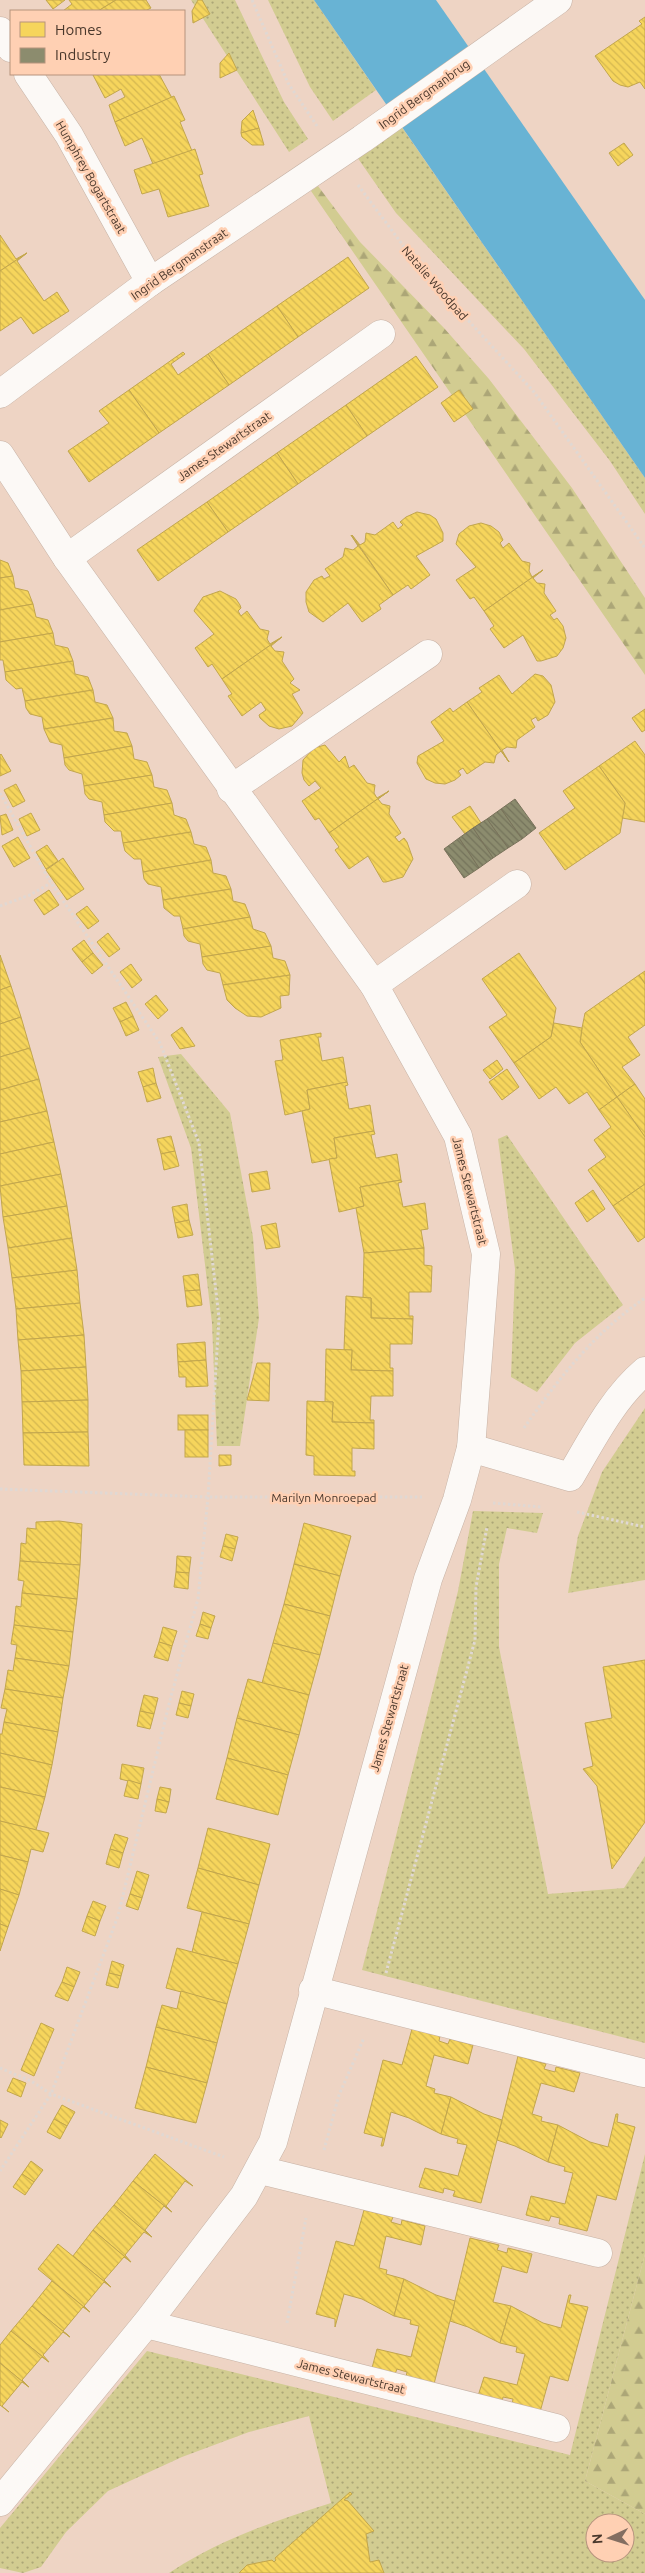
<svg xmlns="http://www.w3.org/2000/svg" width="645" height="2573" viewBox="0 0 645 2573" font-family="Ubuntu,sans-serif">
	<style>
		.green { fill: url(#green-dots); fill-rule: evenodd }
		.forest { fill: url(#forest-firs) }
		.water { fill: #68b3d4 }
		.homes { fill: url(#homes-back-hatch); stroke: #c2a64d }
		.industry { fill: url(#industry-back-hatch); stroke: #78725a }
		.lines { fill: none; stroke-linecap: round; stroke-linejoin: round }
		.minor-casing { stroke: #c6b2a5; stroke-width: 29 }
		.path { stroke: #e0d8d3; stroke-width: 3; stroke-dasharray: 2.5 2.5; stroke-linecap: butt }
		.minor { stroke: #fcf9f6; stroke-width: 28 }
		.labels { text-anchor: middle; dominant-baseline: central; stroke-width: 5; stroke-linejoin: round; paint-order: stroke }
		.street-label { font-size: 12px; fill: #49372b; stroke: #ffd0b3 }
	</style>
	<defs>
		<pattern id="green-dots" width="8" height="8" patternUnits="userSpaceOnUse" patternTransform="scale(1.25)"><rect width="8" height="8" fill="#d2cc91"/><path d="M2 2h.1M6 6h.1" fill="none" stroke="#aca677" stroke-width="1.8" stroke-linecap="round"/></pattern>
		<pattern id="forest-firs" width="22" height="20" patternUnits="userSpaceOnUse" patternTransform="scale(1.25)"><rect width="22" height="20" fill="#d2cc91"/><path d="M5 1l3.5 6h-7zM16 11l3.5 6h-7z" fill="#aca677"/></pattern>
		<pattern id="homes-back-hatch" width="6" height="6" patternUnits="userSpaceOnUse" patternTransform="scale(1.25)"><rect width="6" height="6" fill="#f6d55c"/><path d="M-1 5l2 2M0 0l6 6M5-1l2 2" fill="none" stroke="#d4b750"/></pattern>
		<pattern id="industry-back-hatch" width="6" height="6" patternUnits="userSpaceOnUse" patternTransform="scale(1.25)"><rect width="6" height="6" fill="#8c8c6e"/><path d="M-1 5l2 2M0 0l6 6M5-1l2 2" fill="none" stroke="#74735b"/></pattern>
	</defs>
	<rect width="100%" height="100%" fill="#eed4c4"/>
	<g class="green">
		<polygon points="191,0 235,0 284,102 308,139 289,152"/>
		<polygon points="268,0 314,0 376,90 333,121 310,87"/>
		<polygon points="401,126 645,478 645,514 610,461 524,349 396,213 357,157"/>
		<polygon points="181,1054 230,1113 253,1237 259,1318 240,1446 217,1446 212,1323 191,1148 158,1057"/>
		<polygon points="507,1135 623,1305 575,1343 537,1392 511,1377 515,1269 498,1139"/>
		<polygon points="645,1408 645,1580 568,1593 578,1536 602,1472"/>
		<polygon points="473,1511 543,1513 537,1533 507,1528 499,1564 499,1647 548,1894 624,1888 645,1856 645,2043 362,1970 458,1591"/>
		<path d="M645 2154V2254L585 2481 645 2514V2573H169C218 2540 274 2521 331 2503L309 2416 249 2432 182 2457 108 2491 66 2532 41 2567 23 2573 0 2568V2528L147 2351 570 2455ZM595 2523H625V2553H595Z"/>
	</g>
	<g class="forest">
		<polygon points="318,186 360,242 444,328 489,379 572,488 645,598 645,675 311,191"/>
		<polygon points="645,2254 645,2514 585,2481"/>
	</g>
	<polygon class="water" points="314,0 436,0 645,300 645,478"/>
	<g class="homes">
		<polygon points="46,0 65,0 53,9"/>
		<polygon points="69,0 116,0 98,11 63,11 72,4"/>
		<polygon points="116,0 146,0 151,8 145,11 98,11"/>
		<polygon points="198,0 202,0 210,14 193,23 192,11"/>
		<polygon points="645,17 645,89 640,82 628,87 620,85 613,81 595,56 642,24 639,21"/>
		<polygon points="229,53 237,70 220,78 220,63"/>
		<polygon points="95,74 159,74 172,98 115,122 109,105 125,97 121,89 105,98 93,75"/>
		<polygon points="174,96 185,120 180,122 192,151 153,164 142,138 125,146 115,122"/>
		<polygon points="253,110 259,128 241,133 242,121"/>
		<polygon points="259,128 264,145 252,145 242,137 241,133"/>
		<polygon points="624,143 633,155 618,166 609,153"/>
		<polygon points="195,149 203,174 199,175 209,206 168,217 159,189 142,194 134,170"/>
		<polygon points="0,235 16,259 27,253 0,271"/>
		<polygon points="27,253 17,261 44,301 57,292 69,311 33,334 21,317 0,331 0,271"/>
		<polygon points="348,257 369,288 298,337 277,306"/>
		<polygon points="277,306 298,337 229,385 208,354"/>
		<polygon points="183,352 185,354 171,364 178,375 208,354 229,385 159,433 129,390"/>
		<polygon points="416,356 438,387 367,436 346,405"/>
		<polygon points="129,390 159,433 89,482 68,451 109,423 99,411"/>
		<polygon points="459,390 473,409 454,422 441,403"/>
		<polygon points="346,405 367,436 298,484 277,453"/>
		<polygon points="277,453 298,484 228,532 207,502"/>
		<polygon points="207,502 228,532 158,581 137,550"/>
		<polygon points="417,512 430,515 436,519 443,533 443,541 416,556 430,575 411,589 408,585 393,595 352,535 360,545 365,542 366,533 375,535 393,522 398,529 403,525 400,522 406,517"/>
		<polygon points="481,523 491,526 499,532 503,540 500,543 503,548 509,543 522,561 530,563 529,571 532,577 543,570 484,611 474,597 470,599 456,580 476,567 456,544 459,534 469,526"/>
		<polygon points="351,535 393,595 379,605 381,609 362,622 348,603 323,622 309,612 306,602 306,592 314,580 322,576 324,579 330,576 325,569 343,557 345,548 353,550 358,546"/>
		<polygon points="0,560 8,563 13,576 0,578"/>
		<polygon points="543,570 533,578 537,583 545,584 544,593 556,611 550,615 554,620 557,618 563,626 566,638 563,648 557,656 541,661 537,661 523,635 504,648 490,629 494,626 484,611"/>
		<polygon points="13,576 15,588 28,591 33,604 0,610 0,578"/>
		<polygon points="220,591 236,599 240,605 241,608 238,611 241,616 247,611 260,629 269,631 267,639 270,644 282,637 222,679 212,664 208,667 195,648 214,634 194,611 195,609 203,597"/>
		<polygon points="33,604 36,617 48,620 53,633 0,642 0,610"/>
		<polygon points="53,633 55,645 68,648 73,661 5,672 3,660 0,660 0,642"/>
		<polygon points="282,637 271,646 275,651 284,652 282,661 294,679 290,683 300,690 292,694 303,713 292,726 279,729 269,726 260,718 259,715 266,710 261,702 242,716 228,696 232,694 222,679"/>
		<polygon points="73,661 75,674 88,677 93,690 25,701 22,688 16,689 6,680 5,672"/>
		<polygon points="535,674 543,676 551,685 555,702 548,715 538,721 536,717 531,720 535,727 517,740 516,748 507,747 502,750 509,762 467,702 482,692 479,688 499,675 512,694"/>
		<polygon points="93,690 95,702 107,705 113,718 44,729 42,717 30,714 26,708 25,701"/>
		<polygon points="467,702 509,762 501,751 496,755 494,763 485,762 467,774 463,768 458,771 461,775 455,780 445,784 435,783 426,779 417,763 418,756 444,741 431,722 450,708 453,712"/>
		<polygon points="645,709 645,730 642,732 632,718"/>
		<polygon points="113,718 114,731 127,733 132,746 64,758 62,745 50,742 44,729"/>
		<polygon points="635,741 645,755 645,822 622,818 625,803 599,766"/>
		<polygon points="325,745 339,762 345,756 349,768 354,765 367,783 375,785 374,793 377,798 389,791 329,833 319,818 315,820 302,801 321,788 315,781 309,786 304,780 302,773 303,760 314,748"/>
		<polygon points="132,746 134,759 147,762 152,775 84,786 82,774 69,770 65,765 64,758"/>
		<polygon points="1,754 11,771 0,776 0,755"/>
		<polygon points="599,766 625,803 620,833 565,870 539,833 575,808 563,791"/>
		<polygon points="152,775 154,787 167,790 172,803 104,815 102,802 89,799 85,794 84,786"/>
		<polygon points="16,784 25,801 13,807 4,790"/>
		<polygon points="389,791 378,799 382,804 390,806 389,814 401,833 395,837 399,842 404,838 407,842 413,859 403,877 386,882 383,882 368,856 349,869 335,850 339,847 329,833"/>
		<polygon points="172,803 174,815 186,819 191,832 123,843 121,831 114,831 105,822 104,815"/>
		<polygon points="470,806 481,823 465,834 452,817"/>
		<polygon points="31,813 40,830 27,836 19,819"/>
		<polygon points="6,814 13,830 2,835 0,816"/>
		<polygon points="191,832 194,844 206,847 211,860 143,872 141,859 134,859 125,851 123,843"/>
		<polygon points="18,837 30,858 14,867 2,846"/>
		<polygon points="47,845 58,861 46,869 36,852"/>
		<polygon points="63,858 84,889 67,900 46,870"/>
		<polygon points="211,860 213,873 226,876 231,889 163,900 161,887 148,884 144,879 143,872"/>
		<polygon points="231,889 233,901 245,904 250,917 183,929 180,916 174,916 164,908 163,900"/>
		<polygon points="49,890 59,905 44,915 34,900"/>
		<polygon points="87,906 99,921 88,929 76,914"/>
		<polygon points="250,917 253,929 265,933 271,946 202,957 200,944 188,941 184,936 183,929"/>
		<polygon points="108,933 120,949 109,957 97,942"/>
		<polygon points="84,940 93,953 82,962 72,949"/>
		<polygon points="271,946 273,958 285,961 290,975 223,985 220,973 207,970 203,964 202,957"/>
		<polygon points="93,953 103,965 92,974 82,962"/>
		<polygon points="519,953 556,1008 551,1037 514,1063 489,1027 507,1015 482,979"/>
		<polygon points="0,955 11,986 0,990"/>
		<polygon points="131,964 142,980 132,988 120,972"/>
		<polygon points="645,971 645,984 639,975"/>
		<polygon points="290,975 289,995 280,996 281,1008 261,1017 247,1016 235,1008 227,1000 223,985"/>
		<polygon points="639,975 645,984 645,1025 628,1037 640,1055 622,1067 635,1084 617,1097 580,1042 582,1028 585,1013"/>
		<polygon points="11,986 21,1017 0,1024 0,990"/>
		<polygon points="156,995 168,1010 158,1019 145,1004"/>
		<polygon points="126,1002 133,1016 120,1022 113,1008"/>
		<polygon points="133,1016 139,1030 126,1036 120,1022"/>
		<polygon points="21,1017 30,1048 0,1057 0,1024"/>
		<polygon points="554,1023 582,1028 580,1042 617,1097 599,1110 587,1092 569,1104 556,1087 539,1099 514,1063 551,1037"/>
		<polygon points="182,1027 195,1046 180,1049 171,1035"/>
		<polygon points="321,1033 321,1037 318,1037 322,1061 343,1057 347,1082 307,1090 310,1109 285,1115 275,1061 283,1060 280,1040"/>
		<polygon points="30,1048 39,1079 0,1090 0,1057"/>
		<polygon points="497,1060 503,1069 490,1079 483,1070"/>
		<polygon points="153,1068 156,1083 143,1087 138,1072"/>
		<polygon points="507,1069 519,1087 502,1100 489,1082"/>
		<polygon points="39,1079 47,1111 0,1122 0,1090"/>
		<polygon points="347,1082 348,1085 345,1086 349,1109 370,1105 374,1131 334,1138 337,1158 312,1163 302,1111 310,1109 307,1090"/>
		<polygon points="156,1083 161,1098 147,1102 143,1087"/>
		<polygon points="635,1084 645,1099 645,1137 617,1097"/>
		<polygon points="617,1097 645,1137 645,1184 613,1206 588,1170 606,1157 594,1140 611,1127 599,1110"/>
		<polygon points="47,1111 54,1142 0,1154 0,1122"/>
		<polygon points="374,1131 375,1134 371,1135 376,1158 397,1154 401,1180 360,1187 364,1206 339,1212 329,1159 337,1158 334,1138"/>
		<polygon points="171,1136 175,1151 161,1154 157,1139"/>
		<polygon points="54,1142 61,1174 0,1186 0,1154"/>
		<polygon points="175,1151 179,1166 164,1170 161,1154"/>
		<polygon points="267,1171 270,1189 252,1192 249,1174"/>
		<polygon points="61,1174 67,1206 3,1217 0,1186"/>
		<polygon points="401,1180 402,1182 398,1183 403,1207 425,1203 428,1229 421,1230 424,1248 364,1253 356,1208 364,1206 360,1187"/>
		<polygon points="645,1184 645,1237 638,1242 613,1206"/>
		<polygon points="593,1190 605,1209 587,1222 575,1203"/>
		<polygon points="187,1204 189,1220 175,1223 172,1207"/>
		<polygon points="67,1206 72,1238 8,1248 3,1217"/>
		<polygon points="189,1220 193,1235 178,1238 175,1223"/>
		<polygon points="276,1223 280,1247 266,1249 261,1226"/>
		<polygon points="72,1238 77,1270 12,1278 8,1248"/>
		<polygon points="424,1248 424,1265 432,1266 431,1292 409,1292 409,1316 413,1316 413,1319 371,1318 371,1298 363,1298 364,1253"/>
		<polygon points="77,1270 80,1303 16,1309 12,1278"/>
		<polygon points="198,1274 200,1290 185,1291 183,1276"/>
		<polygon points="200,1290 202,1305 187,1307 185,1291"/>
		<polygon points="346,1296 371,1298 371,1318 413,1319 412,1344 390,1344 390,1368 393,1368 393,1371 351,1370 352,1350 344,1350"/>
		<polygon points="80,1303 84,1335 18,1340 16,1309"/>
		<polygon points="84,1335 86,1367 21,1371 18,1340"/>
		<polygon points="205,1342 206,1360 178,1362 177,1344"/>
		<polygon points="326,1349 352,1350 351,1370 393,1371 393,1396 371,1396 370,1420 374,1420 374,1423 332,1422 333,1402 325,1402"/>
		<polygon points="206,1360 208,1386 186,1387 186,1377 179,1377 178,1362"/>
		<polygon points="257,1363 270,1363 269,1401 247,1400"/>
		<polygon points="86,1367 88,1400 22,1402 21,1371"/>
		<polygon points="88,1400 88,1432 23,1433 22,1402"/>
		<polygon points="307,1401 333,1402 332,1422 374,1423 374,1449 352,1448 352,1471 355,1471 355,1476 314,1475 314,1456 306,1455"/>
		<rect x="178" y="1415" width="30" height="15"/>
		<rect x="185" y="1430" width="23" height="27"/>
		<polygon points="88,1432 89,1466 24,1465 23,1433"/>
		<polygon points="219,1455 231,1455 231,1465 219,1466"/>
		<polygon points="59,1521 82,1524 80,1565 20,1561 21,1543 26,1544 27,1528 36,1529 36,1522"/>
		<polygon points="304,1523 351,1536 340,1576 294,1564"/>
		<polygon points="226,1534 238,1537 235,1549 223,1546"/>
		<polygon points="223,1546 235,1549 232,1561 220,1557"/>
		<polygon points="177,1556 191,1557 189,1573 176,1572"/>
		<polygon points="20,1561 80,1565 77,1599 22,1593 24,1581 18,1580"/>
		<polygon points="294,1564 340,1576 330,1616 284,1604"/>
		<polygon points="176,1572 189,1573 188,1589 174,1587"/>
		<polygon points="22,1593 77,1599 73,1632 14,1625 16,1606 21,1607"/>
		<polygon points="284,1604 330,1616 320,1655 273,1643"/>
		<polygon points="203,1612 215,1616 211,1628 200,1624"/>
		<polygon points="200,1624 211,1628 208,1639 196,1636"/>
		<polygon points="14,1625 73,1632 69,1666 15,1658 17,1645 11,1644"/>
		<polygon points="163,1627 177,1631 172,1646 159,1642"/>
		<polygon points="159,1642 172,1646 168,1661 154,1657"/>
		<polygon points="273,1643 320,1655 309,1695 262,1683"/>
		<polygon points="15,1658 69,1666 63,1698 5,1689 8,1670 13,1671"/>
		<polygon points="645,1660 645,1822 612,1869 597,1786 583,1769 593,1766 585,1723 612,1718 603,1667"/>
		<polygon points="248,1679 309,1695 299,1735 237,1718"/>
		<polygon points="5,1689 63,1698 58,1732 4,1722 7,1709 1,1708"/>
		<polygon points="182,1691 194,1694 191,1706 179,1703"/>
		<polygon points="144,1695 158,1698 154,1714 140,1711"/>
		<polygon points="179,1703 191,1706 188,1718 176,1715"/>
		<polygon points="140,1711 154,1714 150,1729 137,1726"/>
		<polygon points="237,1718 299,1735 288,1775 227,1758"/>
		<polygon points="4,1722 58,1732 52,1765 0,1753 0,1734 2,1734"/>
		<polygon points="0,1753 52,1765 45,1797 0,1787"/>
		<polygon points="227,1758 288,1775 278,1815 216,1799"/>
		<polygon points="122,1764 144,1768 141,1784 120,1779"/>
		<polygon points="128,1780 141,1784 138,1799 124,1796"/>
		<polygon points="0,1787 45,1797 36,1830 0,1821"/>
		<polygon points="160,1787 171,1789 169,1802 157,1799"/>
		<polygon points="157,1799 169,1802 166,1813 155,1811"/>
		<polygon points="0,1821 49,1833 43,1852 31,1849 28,1862 0,1855"/>
		<polygon points="208,1828 270,1844 259,1885 198,1868"/>
		<polygon points="115,1834 128,1838 123,1853 110,1849"/>
		<polygon points="110,1849 123,1853 119,1868 106,1864"/>
		<polygon points="0,1855 28,1862 19,1895 0,1889"/>
		<polygon points="198,1868 259,1885 249,1924 187,1908"/>
		<polygon points="137,1871 149,1875 142,1898 130,1894"/>
		<polygon points="0,1889 19,1895 8,1927 0,1924"/>
		<polygon points="130,1894 142,1898 138,1910 126,1906"/>
		<polygon points="93,1901 106,1906 100,1921 87,1916"/>
		<polygon points="202,1912 249,1924 238,1964 192,1952"/>
		<polygon points="87,1916 100,1921 95,1936 82,1931"/>
		<polygon points="0,1924 8,1927 0,1951"/>
		<polygon points="177,1948 238,1964 227,2004 166,1988"/>
		<polygon points="112,1961 124,1965 121,1976 109,1973"/>
		<polygon points="67,1967 80,1972 74,1987 62,1982"/>
		<polygon points="109,1973 121,1976 118,1988 106,1985"/>
		<polygon points="62,1982 74,1987 68,2001 55,1996"/>
		<polygon points="181,1991 227,2004 217,2043 156,2027 162,2005 177,2009"/>
		<polygon points="41,2023 54,2029 34,2076 21,2070"/>
		<polygon points="156,2027 217,2043 207,2083 146,2067"/>
		<polygon points="412,2029 440,2036 439,2041 448,2044 450,2039 473,2045 468,2064 434,2055 426,2086 435,2089 434,2093 451,2097 441,2134 409,2118 391,2112 383,2146 381,2146 383,2138 364,2133 383,2060 402,2065"/>
		<polygon points="518,2056 546,2064 544,2069 555,2072 556,2067 580,2073 574,2092 541,2083 532,2114 542,2117 541,2121 558,2125 548,2162 515,2146 497,2140"/>
		<polygon points="146,2067 207,2083 196,2123 135,2108"/>
		<polygon points="13,2078 26,2083 21,2097 7,2091"/>
		<polygon points="451,2097 484,2114 502,2120 481,2203 453,2196 455,2191 444,2188 443,2193 419,2187 425,2168 458,2176 467,2145 457,2143 458,2139 441,2134"/>
		<polygon points="62,2105 75,2112 67,2126 54,2119"/>
		<polygon points="616,2114 618,2114 617,2122 635,2127 616,2200 597,2195 587,2231 559,2224 560,2218 551,2216 549,2221 526,2215 531,2196 565,2204 573,2173 564,2171 565,2167 548,2162 558,2125 590,2142 608,2147"/>
		<polygon points="54,2119 67,2126 60,2139 47,2132"/>
		<polygon points="0,2120 8,2124 1,2138 0,2137"/>
		<polygon points="155,2154 193,2186 185,2181 166,2206 172,2212 133,2181"/>
		<polygon points="31,2161 43,2170 34,2182 22,2174"/>
		<polygon points="22,2174 34,2182 25,2195 13,2187"/>
		<polygon points="133,2181 172,2212 164,2206 145,2230 152,2237 114,2205"/>
		<polygon points="114,2205 152,2237 144,2232 125,2255 131,2262 93,2230"/>
		<polygon points="364,2210 393,2217 391,2222 401,2225 402,2220 425,2226 421,2245 386,2236 379,2268 387,2270 386,2274 404,2279 394,2316 362,2299 344,2294 335,2327 335,2319 316,2314 336,2241 354,2246"/>
		<polygon points="93,2230 131,2262 124,2257 104,2280 111,2287 73,2256"/>
		<polygon points="470,2238 499,2245 497,2250 507,2253 508,2248 532,2254 527,2273 502,2266 493,2302 511,2306 500,2343 468,2327 450,2321"/>
		<polygon points="58,2244 111,2287 104,2282 84,2306 90,2312 38,2269"/>
		<polygon points="404,2279 436,2295 455,2301 434,2384 406,2377 407,2372 397,2369 395,2374 372,2368 377,2349 411,2357 419,2326 410,2324 411,2320 394,2316"/>
		<polygon points="52,2281 90,2312 83,2307 63,2331 70,2337 32,2306"/>
		<polygon points="569,2295 571,2295 569,2303 588,2307 568,2381 550,2376 540,2412 512,2405 513,2399 503,2397 502,2402 478,2396 484,2377 517,2385 525,2354 516,2352 517,2347 500,2343 511,2306 543,2323 561,2328"/>
		<polygon points="32,2306 70,2337 63,2332 43,2355 49,2362 11,2331"/>
		<polygon points="11,2331 49,2362 42,2357 22,2380 29,2387 0,2363 0,2345"/>
		<polygon points="0,2363 29,2387 22,2382 2,2406 9,2412 0,2405"/>
		<polygon points="350,2492 352,2494 344,2500 348,2501 374,2531 366,2534 370,2562 379,2560 384,2573 239,2573 247,2565 272,2560 274,2562 276,2560 275,2558"/>
	</g>
	<g class="industry">
		<polygon points="515,799 536,828 522,839 501,809"/>
		<polygon points="501,809 522,839 508,848 487,819"/>
		<polygon points="487,819 508,848 493,858 473,828"/>
		<polygon points="473,828 493,858 479,868 459,838"/>
		<polygon points="459,838 479,868 464,878 444,849"/>
	</g>
	<g class="lines">
		<g class="minor-casing">
			<g id="minor">
				<polyline points="0,31 11,48"/>
				<polyline points="28,74 69,135 150,282"/>
				<polyline points="0,394 150,282 362,139 558,0"/>
				<polyline points="0,455 67,558 374,985 458,1136 486,1254 471,1448 457,1500 428,1579 273,2142 244,2196 146,2324 0,2502"/>
				<polyline points="67,558 381,334"/>
				<polyline points="231,789 428,654"/>
				<polyline points="374,985 517,884"/>
				<path d="M471 1448 570 1477C592 1440 612 1399 645 1371"/>
				<polyline points="313,1990 643,2073"/>
				<polyline points="260,2170 598,2253"/>
				<polyline points="146,2324 556,2428"/>
			</g>
		</g>
		<g class="path">
			<polyline points="252,0 288,83 317,126"/>
			<polyline points="358,185 420,268 534,392 645,548"/>
			<polyline points="0,793 51,883 160,1043 199,1143 219,1318 208,1497 198,1599 170,1700 118,1916 51,2094 0,2171"/>
			<polyline points="0,906 30,895 51,883"/>
			<path d="M524 1428C559 1378 594 1333 645 1298"/>
			<polyline points="0,1489 208,1497 422,1497"/>
			<polyline points="493,1503 541,1507"/>
			<polyline points="577,1512 645,1527"/>
			<polyline points="386,1973 475,1640 476,1587 487,1527"/>
			<polyline points="0,2068 31,2081 51,2094 224,2157"/>
			<polyline points="324,2150 339,2095 364,2038"/>
			<polyline points="287,2323 306,2218"/>
		</g>
		<use href="#minor" class="minor"/>
	</g>
	<g class="labels">
		<g class="street-label">
			<text transform="translate(424 94) rotate(-36)">Ingrid Bergmanbrug</text>
			<text transform="translate(91 177) rotate(60)">Humphrey Bogartstraat</text>
			<text transform="translate(179 264) rotate(-35)">Ingrid Bergmanstraat</text>
			<text transform="translate(435 283) rotate(49)">Natalie Woodpad</text>
			<text transform="translate(224 446) rotate(-35)">James Stewartstraat</text>
			<text transform="translate(470 1191) rotate(76)">James Stewartstraat</text>
			<text x="324" y="1497">Marilyn Monroepad</text>
			<text transform="translate(389 1718) rotate(-74)">James Stewartstraat</text>
			<text transform="translate(351 2376) rotate(14)">James Stewartstraat</text>
		</g>
	</g>
	<rect x="10" y="10" width="175" height="65" fill="#ffd0b3" stroke="#b6937d"/>
	<rect x="20" y="22" width="25" height="15" fill="#f6d55c" stroke="#b6937d"/>
	<text x="55" y="35" font-size="15" fill="#49372b">Homes</text>
	<rect x="20" y="48" width="25" height="15" fill="#8c8c6e" stroke="#b6937d"/>
	<text x="55" y="60" font-size="15" fill="#49372b">Industry</text>
	<g transform="translate(610 2538) rotate(266)"><circle r="24" fill="#ffd0b3" stroke="#b6937d"/>
	<path d="M0-4L9 19L0 12L-9 19Z" fill="#836e61"/>
	<text y="-8" font-size="14" font-weight="bold" text-anchor="middle" fill="#49372b">N</text>
	</g>
</svg>
